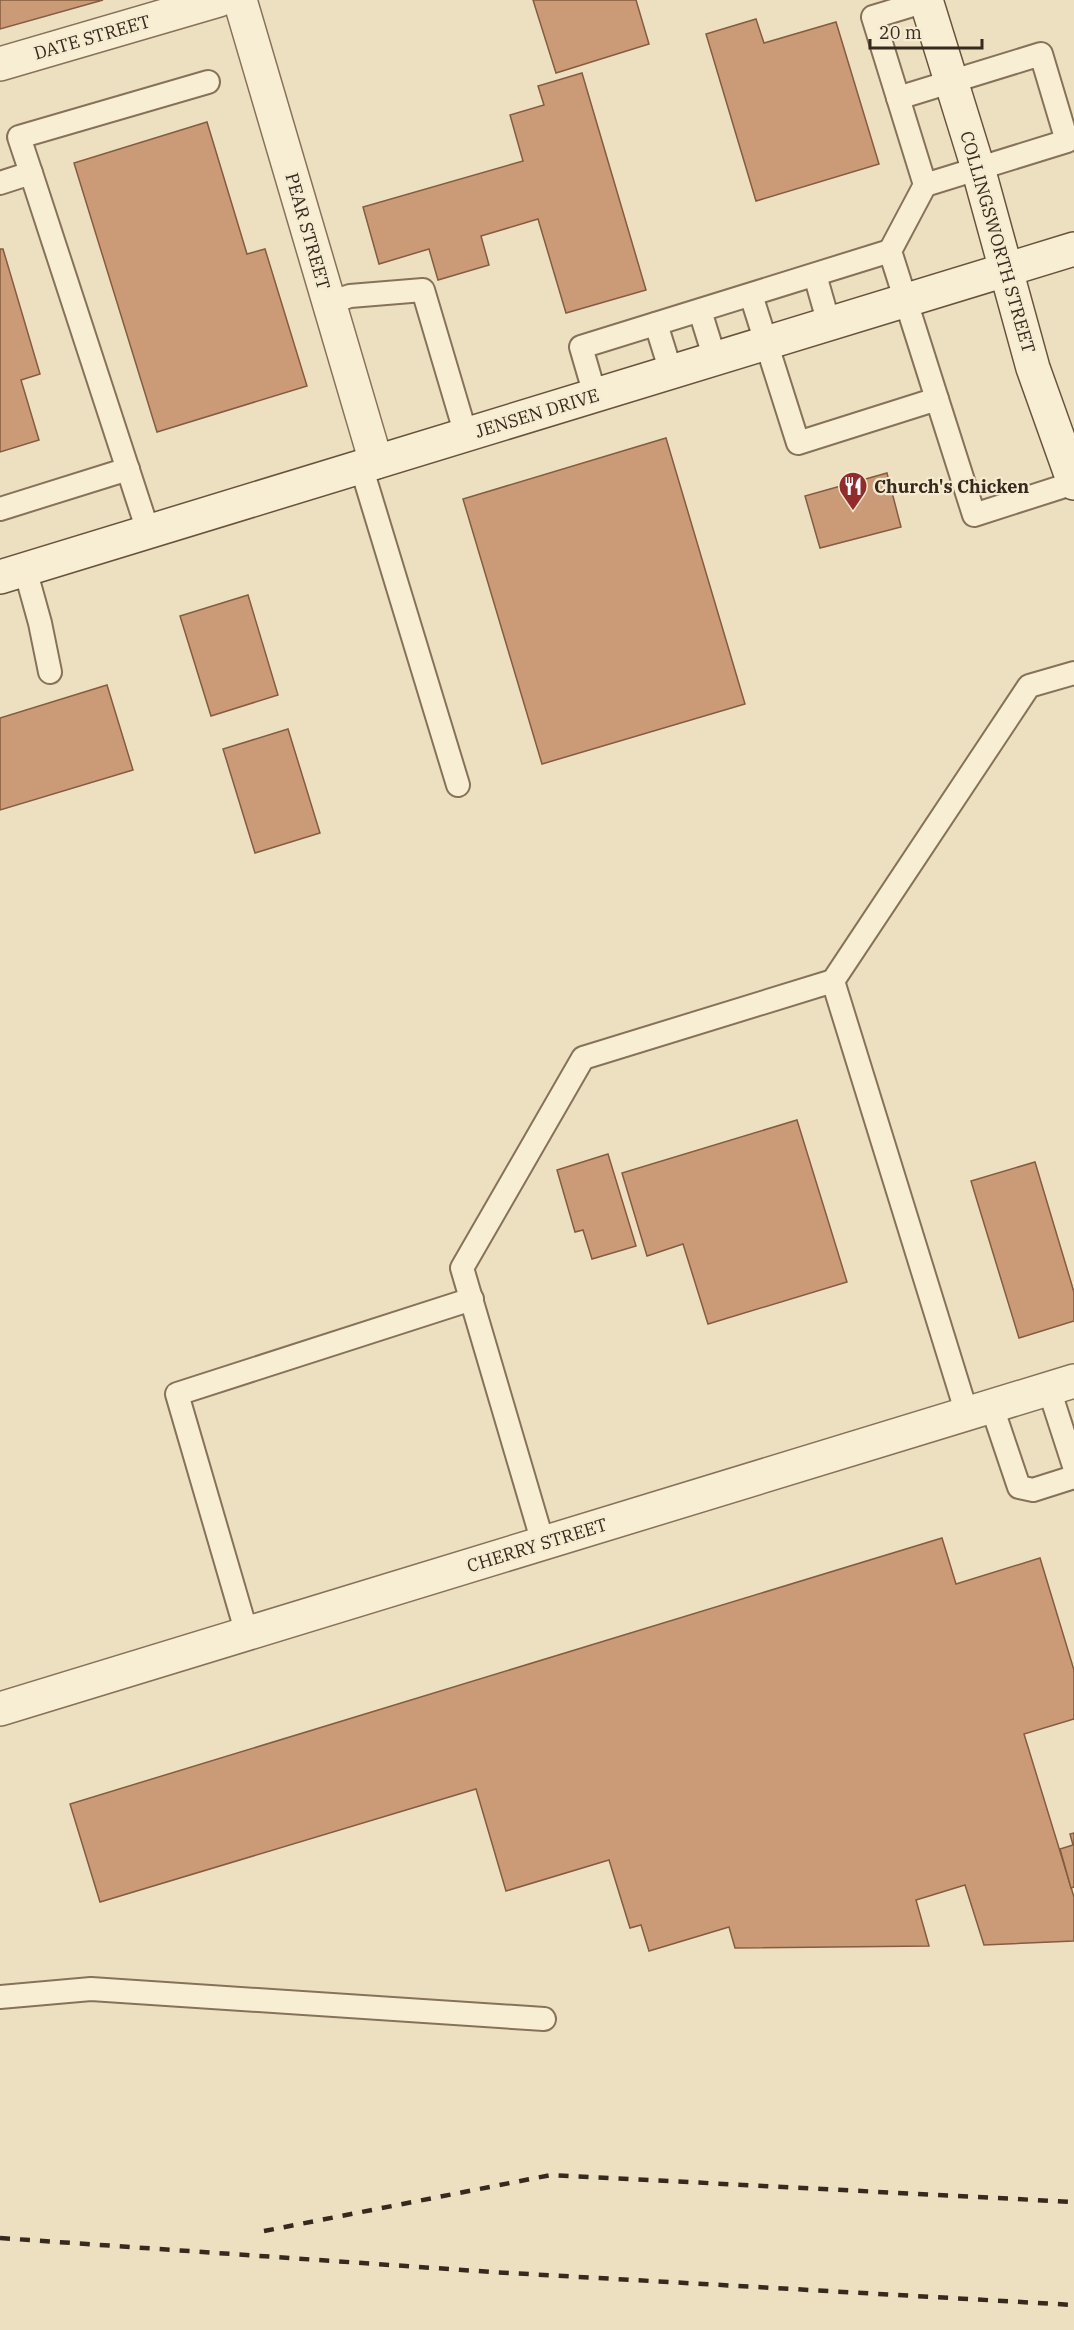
<svg xmlns="http://www.w3.org/2000/svg" width="1074" height="2330" viewBox="0 0 1074 2330" font-family="'IBM Plex Serif',serif">
	<style>
		.building { fill: #cb9b77; stroke: #845c3f; stroke-width: 1.5 }
		.lines { fill: none; stroke-linecap: round; stroke-linejoin: round }
		.service-casing { stroke: #867259; stroke-width: 26 }
		.minor-casing { stroke: #867259; stroke-width: 36 }
		.secondary-casing { stroke: #67533c; stroke-width: 36 }
		.service { stroke: #f8eed4; stroke-width: 22 }
		.minor { stroke: #f8eed4; stroke-width: 33 }
		.secondary { stroke: #f8eed4; stroke-width: 33 }
		.rail { stroke: #36291d; stroke-width: 4.5; stroke-dasharray: 10 10; stroke-linecap: butt }
		.labels { text-anchor: middle; dominant-baseline: central; stroke-width: 4.5; stroke-linejoin: round; paint-order: stroke }
		.street-label { font-size: 18px; fill: #36291d; stroke: #f5ebd0 }
		.poi-label { font-size: 18px; font-weight: bold; fill: #36291d; stroke: #f5ebd0; text-anchor: start }
	</style>
	<rect width="100%" height="100%" fill="#ede0c1"/>
	<g class="building">
		<polygon points="0,0 103,0 0,29"/>
		<polygon points="533,0 636,0 649,44 556,73"/>
		<polygon points="756,19 764,43 836,22 879,164 756,201 706,34"/>
		<polygon points="582,73 646,290 566,313 538,219 481,236 489,265 438,280 429,249 379,264 363,207 523,161 510,115 544,105 538,86"/>
		<polygon points="207,122 247,254 265,249 307,386 157,432 74,163"/>
		<polygon points="0,249 3,249 40,374 21,380 39,440 0,452"/>
		<polygon points="666,438 745,704 542,764 463,499"/>
		<polygon points="887,473 901,527 820,548 805,496"/>
		<polygon points="248,595 278,695 211,716 180,616"/>
		<polygon points="107,685 133,770 0,810 0,718"/>
		<polygon points="288,729 320,833 255,853 223,749"/>
		<polygon points="797,1120 847,1282 708,1324 683,1244 647,1256 622,1173"/>
		<polygon points="608,1154 636,1246 592,1259 583,1230 575,1232 557,1170"/>
		<polygon points="1035,1162 1074,1292 1074,1321 1019,1338 971,1181"/>
		<polygon points="942,1538 956,1584 1040,1558 1074,1670 1074,1719 1024,1734 1074,1897 1074,1941 984,1945 965,1885 916,1900 929,1946 735,1948 729,1927 649,1951 641,1925 630,1928 609,1860 506,1891 476,1789 100,1902 70,1804"/>
		<polygon points="1074,1833 1074,1887 1071,1888 1060,1849 1073,1845 1070,1834"/>
	</g>
	<g class="lines">
		<g class="service-casing">
			<g id="service">
				<polyline points="898,98 1041,54 1067,141 925,185 890,251 937,399"/>
				<polyline points="31,173 19,137 208,82"/>
				<polyline points="0,183 31,173 148,531"/>
				<polyline points="925,185 873,17 929,0"/>
				<polyline points="815,275 829,324"/>
				<polyline points="751,295 798,443 937,399 974,515 1074,483"/>
				<polyline points="329,303 350,296 423,290 466,435"/>
				<polyline points="700,311 715,359"/>
				<polyline points="656,324 671,372"/>
				<polyline points="595,395 581,347 890,251"/>
				<polyline points="361,466 458,785"/>
				<polyline points="0,509 128,469"/>
				<polyline points="25,569 40,623 50,672"/>
				<polyline points="833,981 967,1414"/>
				<polyline points="1049,1389 1074,1466"/>
				<polyline points="992,1407 1019,1487 1033,1490 1074,1477"/>
				<polyline points="543,1543 462,1268 583,1058 833,981 1029,686 1074,673"/>
				<polyline points="247,1634 177,1394 472,1299"/>
				<polyline points="0,1997 91,1989 544,2019"/>
			</g>
		</g>
		<g class="minor-casing">
			<g id="minor">
				<polyline points="240,0 376,462"/>
				<polyline points="0,64 219,0"/>
				<polyline points="0,1709 1074,1381"/>
			</g>
		</g>
		<g class="secondary-casing">
			<g id="secondary">
				<polyline points="926,0 978,168 1033,368 1074,483"/>
				<polyline points="0,577 1074,249"/>
			</g>
		</g>
		<use href="#service" class="service"/>
		<use href="#minor" class="minor"/>
		<use href="#secondary" class="secondary"/>
		<g class="rail">
			<polyline points="264,2231 551,2175 1074,2202"/>
			<polyline points="0,2238 492,2272 1074,2305"/>
		</g>
	</g>
	<defs>
		<g id="restaurant-pin" transform="scale(1.5)"><path d="M0 17L-7.5 6A9.5 9.5 0 1 1 7.5 6Z" fill="#942b2a" stroke="#f5ebd0"/><path d="M-5-6h1v4h1v-4h1v4h1v-4h1v5L-1.5 .5V6h-2V.5L-5-1ZM5-6V6H3V1.5H1.5Q1.5-4 5-6Z" fill="#fff"/></g>
	</defs>
	<g fill-rule="evenodd">
		<use href="#restaurant-pin" x="853" y="486"/>
	</g>
	<g class="labels">
		<g class="street-label">
			<text transform="translate(92 37) rotate(-16)">DATE STREET</text>
			<text transform="translate(308 231) rotate(74)">PEAR STREET</text>
			<text transform="translate(998 242) rotate(74)">COLLINGSWORTH STREET</text>
			<text transform="translate(537 413) rotate(-17)">JENSEN DRIVE</text>
			<text transform="translate(537 1545) rotate(-17)">CHERRY STREET</text>
		</g>
		<g class="poi-label">
			<text x="874" y="486">Church's Chicken</text>
		</g>
	</g>
	<path d="M870 39v9h112v-9" fill="none" stroke="#36291d" stroke-width="3"/>
	<text x="879" y="39" font-size="18" fill="#36291d" stroke="#f5ebd0" stroke-width="4.5" paint-order="stroke">20 m</text>
</svg>
